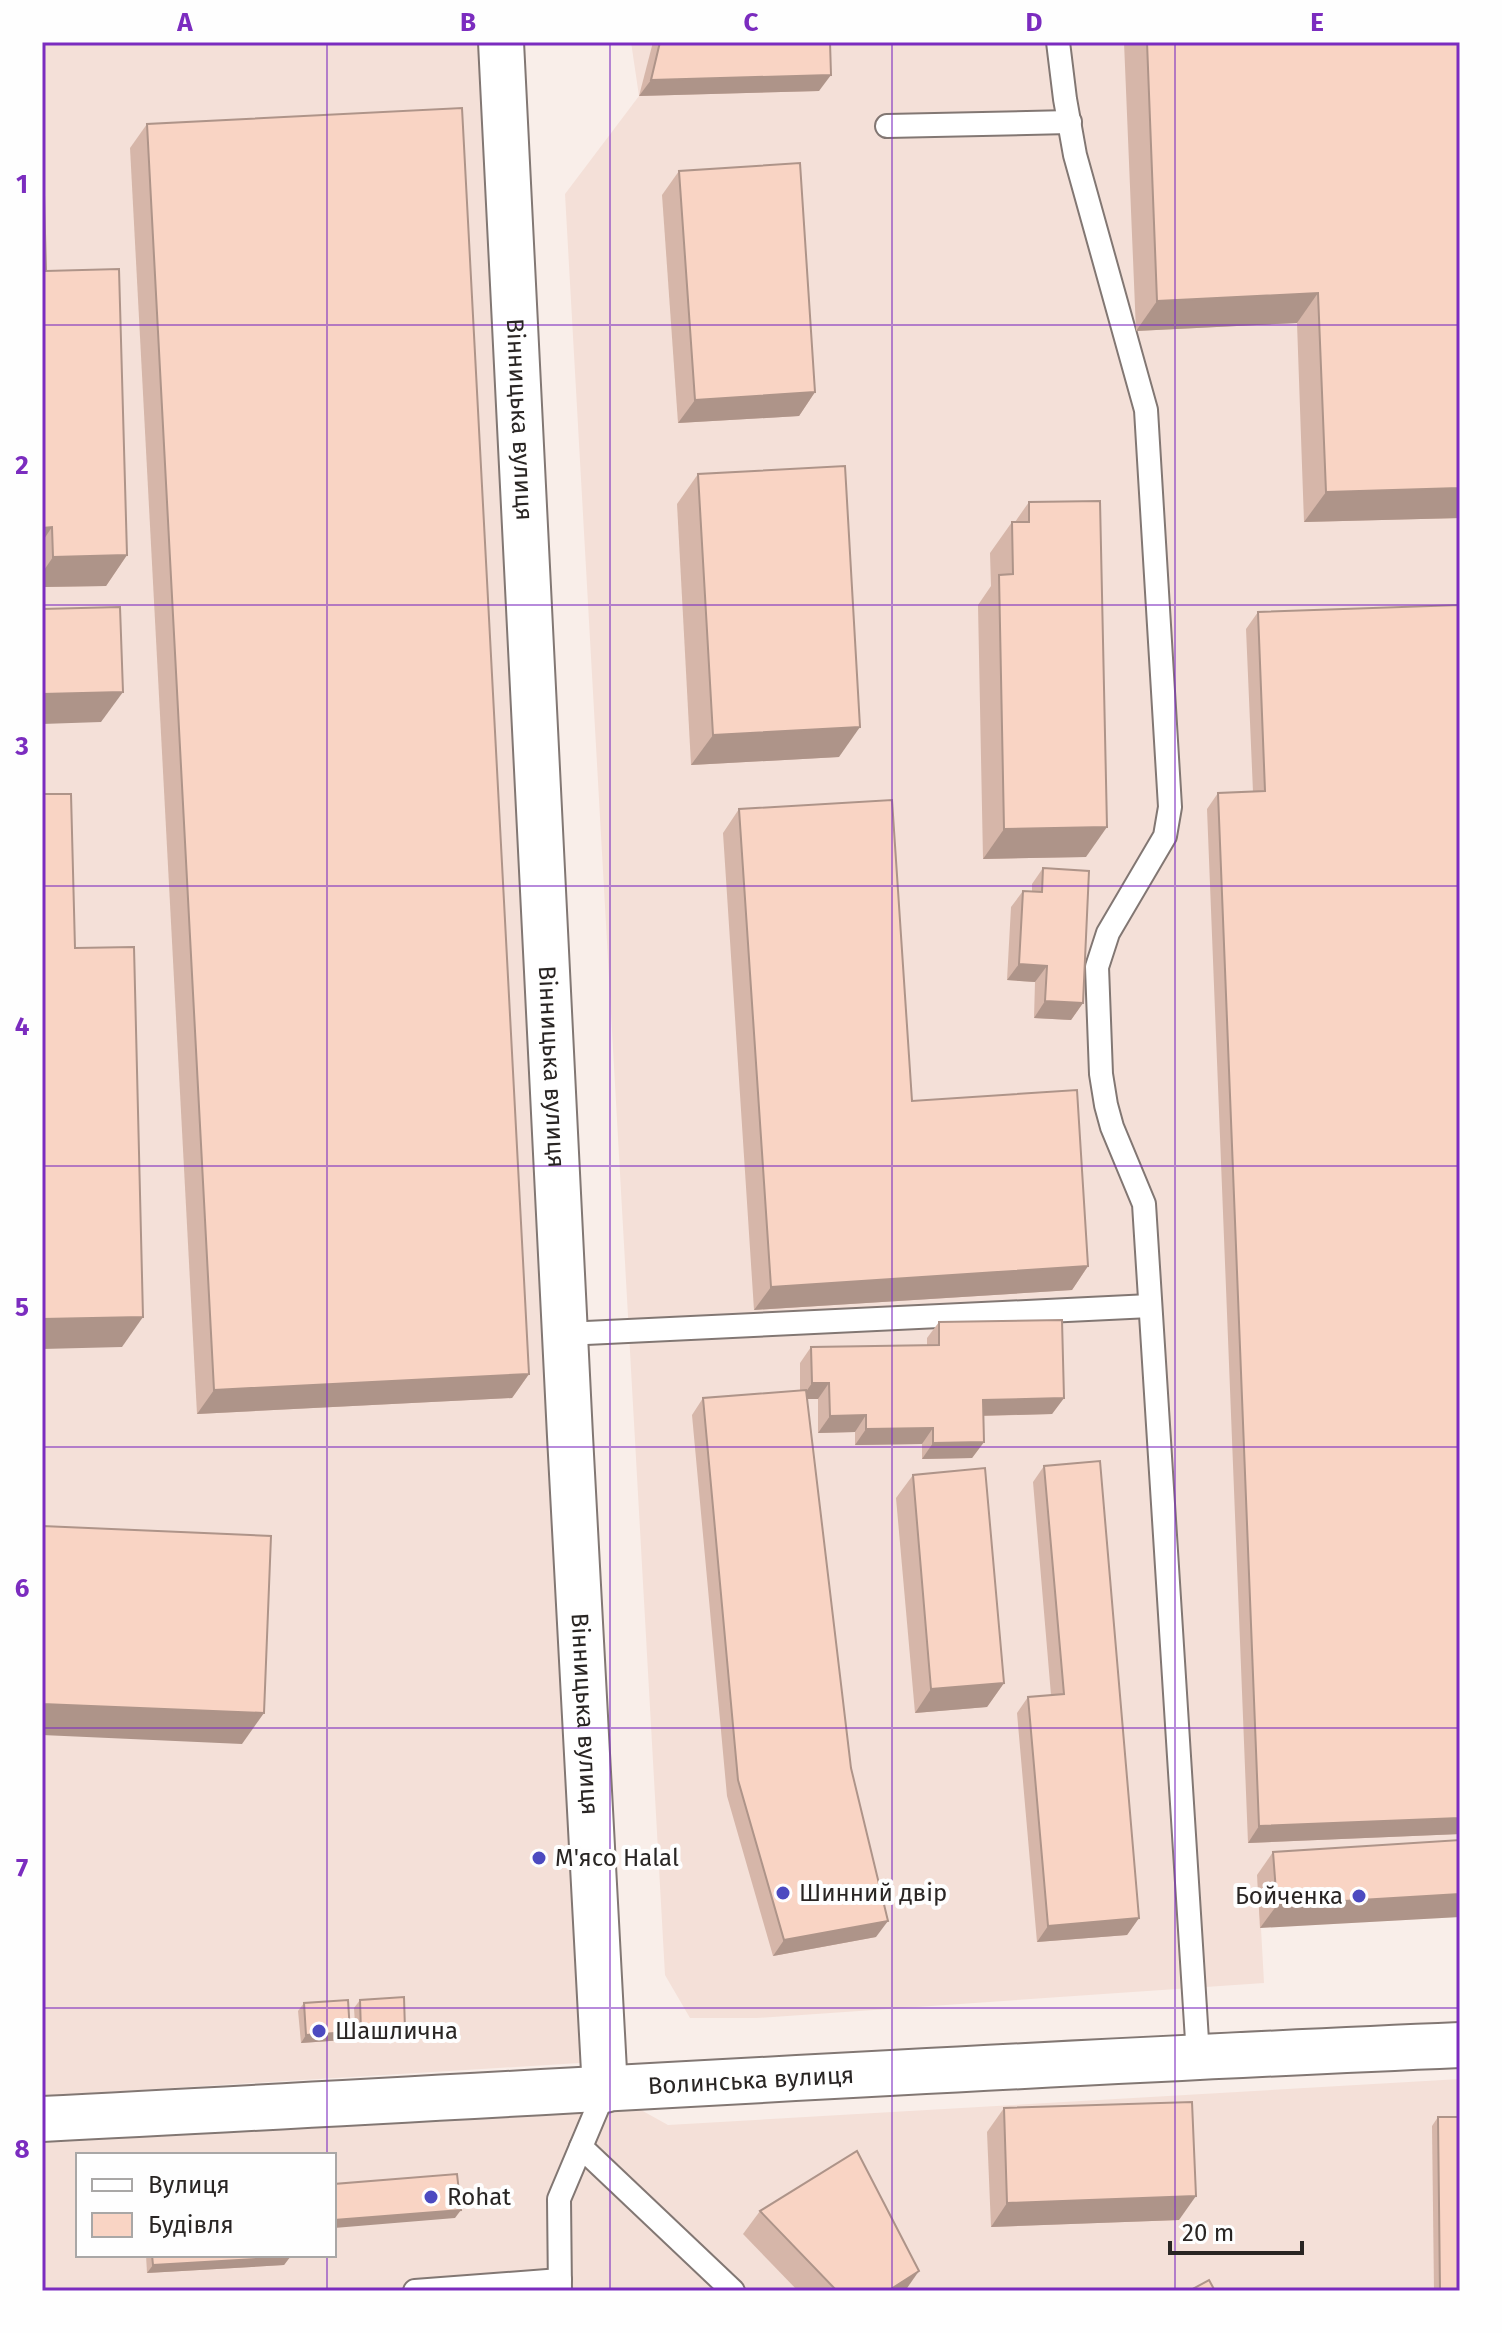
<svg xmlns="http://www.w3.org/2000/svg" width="1502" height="2333" viewBox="0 0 1502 2333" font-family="'Fira Sans',sans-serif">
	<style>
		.built { fill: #f4e0d8; fill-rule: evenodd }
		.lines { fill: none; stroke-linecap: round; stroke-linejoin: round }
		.service-casing { stroke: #827773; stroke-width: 26 }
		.minor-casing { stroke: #827773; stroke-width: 48 }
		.tertiary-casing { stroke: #827773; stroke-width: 48 }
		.service { stroke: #fff; stroke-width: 22 }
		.minor { stroke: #fff; stroke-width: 44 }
		.tertiary { stroke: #fff; stroke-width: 44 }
		.wall { fill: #d6b6a9 }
		.shaded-wall { fill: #ae9489 }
		.building { fill: #f9d4c4; stroke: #ae9489; stroke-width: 2 }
		.grid { fill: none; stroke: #7b2cbf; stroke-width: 2; stroke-opacity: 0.55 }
		.poi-dot { fill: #4c4ac0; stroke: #fefefe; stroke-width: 3 }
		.labels { text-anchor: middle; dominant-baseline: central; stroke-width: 8; stroke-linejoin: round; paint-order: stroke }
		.street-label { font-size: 24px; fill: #292523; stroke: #fefefe }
		.poi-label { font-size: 24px; fill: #292523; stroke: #fefefe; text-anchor: start }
		.neatline { fill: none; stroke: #7b2cbf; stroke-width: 3 }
		.grid-label { font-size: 26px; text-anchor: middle; font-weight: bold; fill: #7b2cbf }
	</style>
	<rect width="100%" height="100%" fill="#f9eee9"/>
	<g class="built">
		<polygon points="42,42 490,42 580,2063 42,2096"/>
		<polygon points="631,42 1460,42 1460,1917 1261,1928 1264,1983 757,2018 690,2018 665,1975 565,194 639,96"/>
		<path d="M1460 2079V2291H42V2119L605 2090 668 2125ZM78 2155H334V2255H78Z"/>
	</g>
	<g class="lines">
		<g class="service-casing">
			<g id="service">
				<polyline points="1058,42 1065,99 1075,155 1146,410 1170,807 1165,836 1108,933 1097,967 1101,1074 1106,1105 1112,1127 1144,1204 1198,2056"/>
				<polyline points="887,126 1070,122"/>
				<polyline points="565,1334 1150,1306"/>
				<polyline points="581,2147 733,2291"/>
				<polyline points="415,2291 560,2280"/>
				<polyline points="560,2291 559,2199 605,2090"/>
			</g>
		</g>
		<g class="minor-casing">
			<g id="minor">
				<path id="s1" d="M501 42 570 1436 605 2090"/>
			</g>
		</g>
		<g class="tertiary-casing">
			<g id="tertiary">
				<path id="s2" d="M42 2119C515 2095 987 2065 1460 2045"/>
			</g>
		</g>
		<use href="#service" class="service"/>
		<use href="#minor" class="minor"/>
		<use href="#tertiary" class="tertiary"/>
	</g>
	<g class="wall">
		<polygon points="653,42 830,42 819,91 639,96"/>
		<polygon points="1124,42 1460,42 1460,518 1304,522 1297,323 1136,331"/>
		<polygon points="147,124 529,1374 512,1398 197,1414 130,148"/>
		<polygon points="679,171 815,392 799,416 678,423 662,195"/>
		<polygon points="42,195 46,271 127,555 106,586 42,587"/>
		<polygon points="698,474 839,757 691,765 677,504"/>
		<polygon points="1029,502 1086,857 983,859 978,605 991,586 990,553 1012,522 1015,522"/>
		<polygon points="1258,612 1460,1834 1248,1843 1207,809 1218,793 1253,792 1246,629"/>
		<polygon points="739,809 912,1101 1088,1266 1072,1290 754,1310 723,833"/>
		<polygon points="1043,868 1083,1003 1071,1020 1034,1018 1035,982 1007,980 1011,907 1023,891 1032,892 1032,884"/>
		<polygon points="939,1322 1064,1398 1052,1414 983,1416 984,1442 972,1458 922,1459 922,1444 855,1445 855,1432 818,1433 818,1399 807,1399 851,1768 876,1937 773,1956 727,1796 692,1415 703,1398 800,1391 800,1363 811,1347 927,1345 927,1338"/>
		<polygon points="1044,1466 1139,1918 1127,1935 1037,1942 1017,1713 1028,1697 1051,1695 1033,1482"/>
		<polygon points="913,1475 1004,1683 987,1707 915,1713 896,1498"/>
		<polygon points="1460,1840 1260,1928 1257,1875 1273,1852"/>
		<polygon points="360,2000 400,2038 356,2041 354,2008"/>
		<polygon points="304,2003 350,2032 344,2040 301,2043 298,2011"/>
		<polygon points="1004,2108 1179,2220 991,2227 987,2132"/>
		<polygon points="1438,2117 1460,2291 1434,2291 1432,2126"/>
		<polygon points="760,2211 905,2291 798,2291 743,2234"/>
		<polygon points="146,2255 290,2255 290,2257 284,2265 147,2273"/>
	</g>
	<g class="shaded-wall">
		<polygon points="831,75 819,91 639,96 651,80"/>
		<polygon points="1318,293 1297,323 1136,331 1157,301"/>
		<polygon points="815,392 799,416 678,423 695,400"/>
		<polygon points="1460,488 1460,518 1304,522 1326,492"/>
		<polygon points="52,527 42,542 42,528"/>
		<polygon points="127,555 106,586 42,587 42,573 53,557"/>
		<polygon points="123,692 101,722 42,724 42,694"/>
		<polygon points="860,727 839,757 691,765 713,735"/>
		<polygon points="1107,827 1086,857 983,859 1004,829"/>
		<polygon points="1019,964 1047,966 1035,982 1007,980"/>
		<polygon points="1045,1001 1083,1003 1071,1020 1034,1018"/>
		<polygon points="1088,1266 1072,1290 754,1310 771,1287"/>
		<polygon points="143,1317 122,1347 42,1349 42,1319"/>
		<polygon points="529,1374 512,1398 197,1414 214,1390"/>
		<polygon points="812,1383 829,1383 818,1399 801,1399"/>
		<polygon points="1064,1398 1052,1414 971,1416 983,1400"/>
		<polygon points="866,1415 855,1432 818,1433 830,1416"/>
		<polygon points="933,1428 922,1444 855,1445 866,1429"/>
		<polygon points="984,1442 972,1458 922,1459 933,1443"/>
		<polygon points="1004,1683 987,1707 915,1713 931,1689"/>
		<polygon points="42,1704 264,1713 242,1744 42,1735"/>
		<polygon points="1460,1818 1460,1834 1248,1843 1259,1826"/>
		<polygon points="1460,1894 1460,1917 1260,1928 1277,1905"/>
		<polygon points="1139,1918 1127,1935 1037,1942 1048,1926"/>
		<polygon points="888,1921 876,1937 773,1956 784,1940"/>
		<polygon points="405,2030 400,2038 356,2041 361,2032"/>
		<polygon points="350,2032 344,2040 301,2043 306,2035"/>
		<polygon points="1196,2196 1179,2220 991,2227 1007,2203"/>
		<polygon points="461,2210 455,2218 334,2228 334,2220"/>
		<polygon points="290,2257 284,2265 147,2273 153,2265"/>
		<polygon points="919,2271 905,2291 888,2291"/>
	</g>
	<g class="building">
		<polygon points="660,42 830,42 831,75 651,80"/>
		<polygon points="1147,42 1460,42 1460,488 1326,492 1318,293 1157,301"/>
		<polygon points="462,108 529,1374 214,1390 147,124"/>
		<polygon points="800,163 815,392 695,400 679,171"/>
		<polygon points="42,195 44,195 46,271 119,269 127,555 53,557 52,527 42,528"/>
		<polygon points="845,466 860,727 713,735 698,474"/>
		<polygon points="1100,501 1107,827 1004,829 999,575 1013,574 1012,522 1029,522 1029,502"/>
		<polygon points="1460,605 1460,1818 1259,1826 1218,793 1265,791 1258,612"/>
		<polygon points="120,607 123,692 42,694 42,609"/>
		<polygon points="42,794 71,794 75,948 134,947 143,1317 42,1319"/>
		<polygon points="892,800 912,1101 1077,1090 1088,1266 771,1287 739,809"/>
		<polygon points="1043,868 1089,871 1083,1003 1045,1001 1047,966 1019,964 1023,891 1042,892"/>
		<polygon points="1062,1320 1064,1398 983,1400 984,1442 933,1443 933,1428 866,1429 866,1415 830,1416 829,1383 812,1383 811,1347 939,1345 939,1322"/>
		<polygon points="806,1390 851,1768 888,1921 784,1940 738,1780 703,1398"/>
		<polygon points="1100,1461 1139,1918 1048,1926 1028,1697 1064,1694 1044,1466"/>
		<polygon points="985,1468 1004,1683 931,1689 913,1475"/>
		<polygon points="42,1526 271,1536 264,1713 42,1704"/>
		<polygon points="1460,1840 1460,1894 1277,1905 1273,1852"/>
		<polygon points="404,1997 405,2030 361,2032 360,2000"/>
		<polygon points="348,2000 350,2032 306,2035 304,2003"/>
		<polygon points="1192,2102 1196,2196 1007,2203 1004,2108"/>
		<polygon points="1438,2117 1460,2117 1460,2291 1440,2291"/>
		<polygon points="857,2151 919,2271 888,2291 837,2291 760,2211"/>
		<polygon points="457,2174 461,2210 334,2220 334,2184"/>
		<polygon points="152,2255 290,2255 290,2257 153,2265"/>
		<polygon points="1209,2280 1215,2291 1189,2291"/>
	</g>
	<path class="grid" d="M327 42V2155M610 42V2291M892 42V2291M1175 42V2291M42 325H1460M42 605H1460M42 886H1460M42 1166H1460M42 1447H1460M42 1728H1460M42 2008H1460M327 2255V2291"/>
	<g class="poi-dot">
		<circle cx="539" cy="1858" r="8"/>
		<circle cx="783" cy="1893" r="8"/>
		<circle cx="1359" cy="1896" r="8"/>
		<circle cx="319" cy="2031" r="8"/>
		<circle cx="431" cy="2197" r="8"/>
	</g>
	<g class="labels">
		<g class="street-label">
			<text stroke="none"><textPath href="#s1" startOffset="378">Вінницька вулиця</textPath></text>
			<text stroke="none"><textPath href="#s1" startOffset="1026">Вінницька вулиця</textPath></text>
			<text stroke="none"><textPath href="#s1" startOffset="1674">Вінницька вулиця</textPath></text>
			<text stroke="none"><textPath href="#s2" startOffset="710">Волинська вулиця</textPath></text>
		</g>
		<g class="poi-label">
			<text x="555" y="1858">М'ясо Halal</text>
			<text x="799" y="1893">Шинний двір</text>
			<text x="1343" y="1896" text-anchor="end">Бойченка</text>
			<text x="335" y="2031">Шашлична</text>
			<text x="447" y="2197">Rohat</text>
		</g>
	</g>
	<rect width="1502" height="2333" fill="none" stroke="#fefefe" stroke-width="88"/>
	<rect x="76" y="2153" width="260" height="104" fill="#fefefe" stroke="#a9a7a6" stroke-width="2"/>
	<rect x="92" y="2179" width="40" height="12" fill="#ffffff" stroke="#a9a7a6" stroke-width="2"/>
	<text x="148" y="2193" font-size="24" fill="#292523">Вулиця</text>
	<rect x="92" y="2213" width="40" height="24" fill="#f9d4c4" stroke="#a9a7a6" stroke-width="2"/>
	<text x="148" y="2233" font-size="24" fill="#292523">Будівля</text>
	<path d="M1170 2241v12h132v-12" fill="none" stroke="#292523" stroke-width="4"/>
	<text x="1182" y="2241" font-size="24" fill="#292523" stroke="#fefefe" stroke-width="6" paint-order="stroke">20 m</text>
	<rect x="44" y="44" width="1414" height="2245" class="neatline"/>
	<g class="grid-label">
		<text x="185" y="31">A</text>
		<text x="468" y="31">B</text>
		<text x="751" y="31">C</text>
		<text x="1034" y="31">D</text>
		<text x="1317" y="31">E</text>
		<text x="22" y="193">1</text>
		<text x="22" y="474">2</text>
		<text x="22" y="755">3</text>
		<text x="22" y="1035">4</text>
		<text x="22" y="1316">5</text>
		<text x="22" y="1597">6</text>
		<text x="22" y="1877">7</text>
		<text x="22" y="2158">8</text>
	</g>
</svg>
